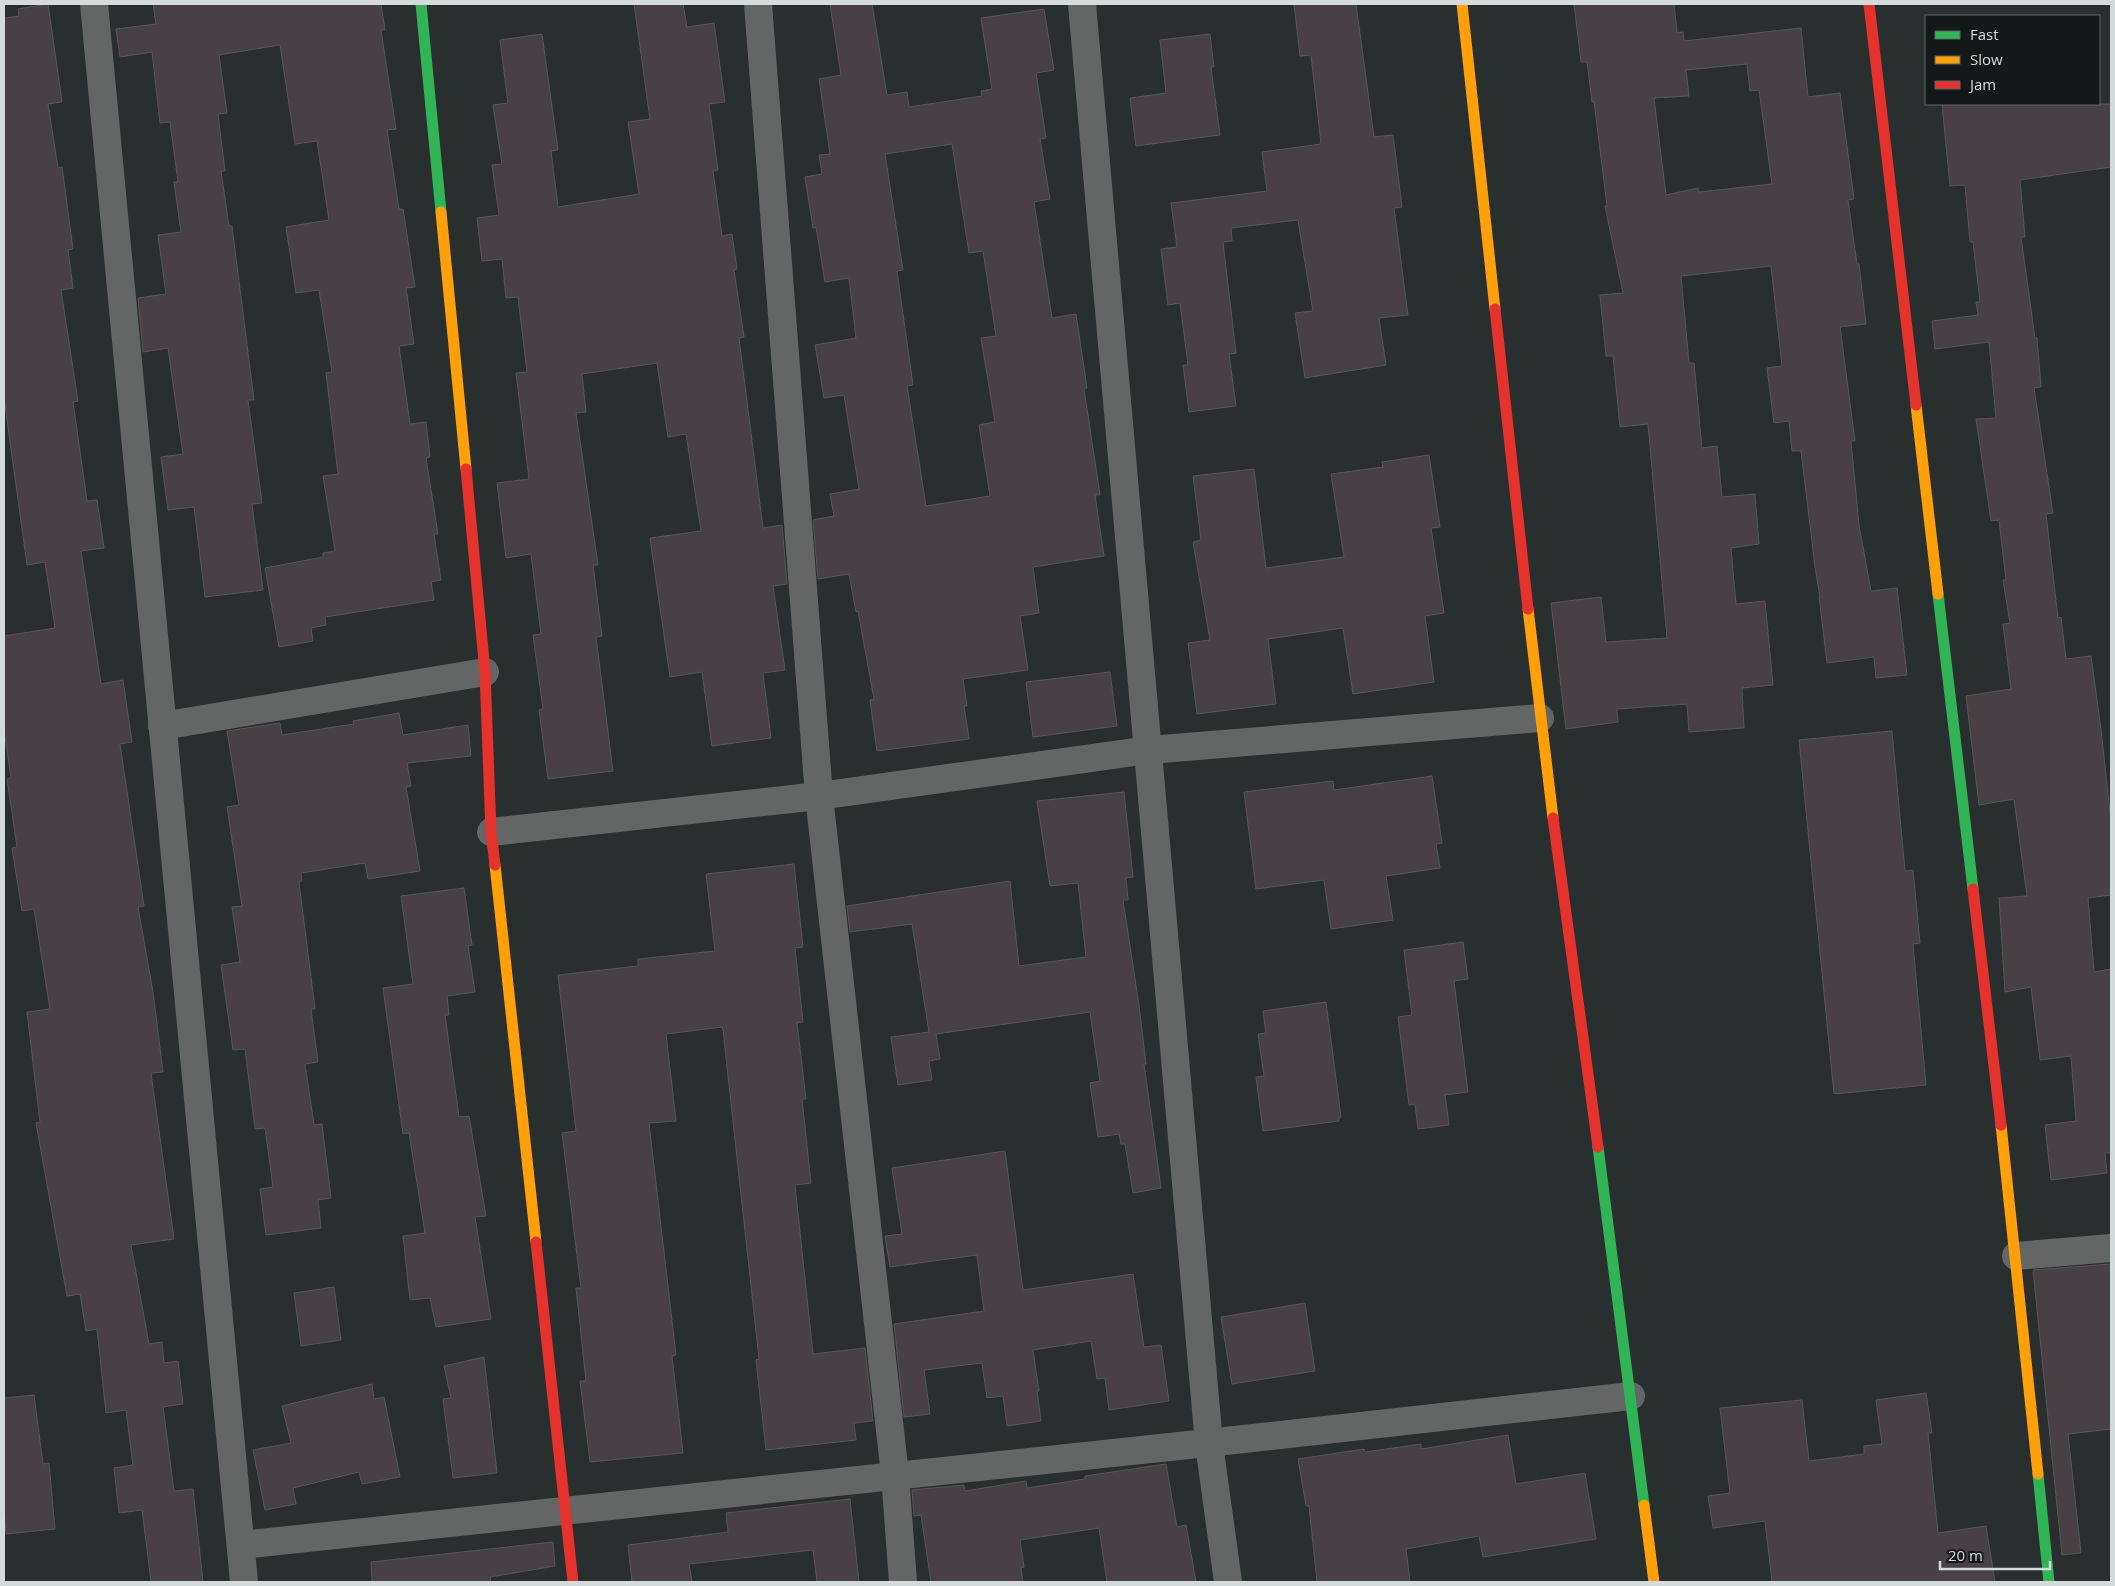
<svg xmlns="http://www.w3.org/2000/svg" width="2115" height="1586" viewBox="0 0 2115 1586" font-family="'Open Sans',sans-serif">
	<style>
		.building { fill: #494046; stroke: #575758; fill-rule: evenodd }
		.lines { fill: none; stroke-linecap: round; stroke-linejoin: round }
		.street { stroke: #636665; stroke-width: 28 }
		.fast { stroke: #30b455; stroke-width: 11 }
		.slow { stroke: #ff9f0a; stroke-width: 11 }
		.jam { stroke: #e5322d; stroke-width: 11 }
	</style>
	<rect width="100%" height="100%" fill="#282f2e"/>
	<g class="building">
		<polygon points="48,4 62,102 48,104 58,168 62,167 73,249 68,250 73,288 61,290 78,401 73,402 87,501 97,500 104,548 81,551 101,684 123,680 132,742 120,744 144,906 138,907 153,992 163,1072 151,1073 174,1239 131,1245 149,1344 162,1342 164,1363 178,1361 183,1404 163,1407 174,1491 193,1489 203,1582 151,1582 142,1510 119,1513 114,1468 133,1465 126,1410 106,1413 97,1329 86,1331 80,1294 67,1296 36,1123 40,1122 27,1012 50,1009 34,909 22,911 12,848 17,847 7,779 11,778 4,730 4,636 55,628 45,562 27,565 4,398 4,18 19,16 18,9"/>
		<polygon points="153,4 381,4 385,30 381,30 396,129 387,130 399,209 403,209 415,287 406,288 414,344 399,346 410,424 426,422 430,457 426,458 438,534 434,534 441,580 431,582 434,600 325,617 326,625 311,628 313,641 279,647 265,568 323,557 323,553 335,551 323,476 338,474 326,373 332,372 319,290 296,293 286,227 329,220 317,141 295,144 280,45 219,55 227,113 218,114 225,171 221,171 229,226 232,226 254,400 248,400 262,503 252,504 263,590 205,597 194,507 168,510 161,457 183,454 168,348 143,352 138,298 166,294 158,235 181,232 174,182 178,182 170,122 160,123 152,52 120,57 116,29 156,24"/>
		<polygon points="634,4 683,4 687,27 714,23 725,102 709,104 718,170 713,171 722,236 732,234 737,269 734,270 744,337 739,338 763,528 782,525 787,584 773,586 785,670 763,673 771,738 712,746 702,672 670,677 650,538 701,531 686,434 668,437 657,363 582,374 586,412 576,413 598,565 593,565 602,636 596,637 613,771 548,779 539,710 543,709 533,635 541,634 531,554 506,558 497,483 529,479 516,373 527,372 518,297 506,298 502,259 482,261 477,218 499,215 492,165 502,164 493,105 508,103 500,40 542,34 558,150 551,151 558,207 639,194 628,122 650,119"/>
		<path d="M830 4H872L887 95 907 92 909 107 982 96 981 91 992 89 981 18 1044 9 1054 70 1036 73 1046 138 1040 139 1050 199 1034 202 1052 318 1076 314 1087 388 1084 389 1100 495H1095L1104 556 1033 567 1039 613 1020 616 1028 670 963 679 967 706H964L969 739 877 751 870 700 874 699 858 611 856 612 849 574 818 579 813 520 834 516 830 494 859 489 844 395 824 398 815 345 856 338 849 278 825 282 816 227 813 228 805 177 822 174 819 155 830 154 819 79 841 75ZM952 144 969 253 983 251 996 336 981 338 995 422 979 425 990 496 926 506 907 386 913 385 897 271 903 270 885 154Z"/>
		<polygon points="1294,4 1356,4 1374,137 1393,135 1402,207 1394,208 1408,315 1379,318 1386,365 1305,378 1295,313 1313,311 1298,220 1231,228 1232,241 1223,242 1236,353 1229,354 1236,406 1189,412 1183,365 1188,365 1180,303 1168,305 1161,249 1177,247 1171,203 1267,191 1262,152 1321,144 1311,55 1300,56"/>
		<path d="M1574 4H1674L1677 33 1683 32 1684 41 1801 28 1808 97 1840 93 1854 199 1848 200 1857 264H1859L1866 324 1840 327 1855 441H1851L1859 525 1871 591 1897 588 1907 675 1876 678 1874 657 1827 663 1819 597H1820L1815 567 1801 451H1792L1789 421 1774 423 1767 368 1782 366 1771 266 1681 276 1689 363H1694L1702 448 1717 446 1722 497 1755 494 1759 544 1731 548 1736 604 1765 601 1773 685 1742 688 1744 728 1689 732 1687 704 1617 709 1618 722 1566 729 1551 603 1601 597 1606 642 1667 638 1648 424 1620 427 1613 356H1606L1600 295 1623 293 1605 206H1607L1594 102H1592L1587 62H1581ZM1747 64 1750 91 1759 90 1772 184 1699 192 1698 188 1666 195 1654 98 1689 96 1686 70Z"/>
		<polygon points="1210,34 1214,67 1211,67 1220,135 1136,146 1130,98 1166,93 1160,40"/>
		<polygon points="1942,104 2111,104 2111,167 2020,180 2025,237 2021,237 2035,338 2037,338 2041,387 2034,388 2053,513 2046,514 2058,618 2061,617 2066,659 2091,656 2101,729 2111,821 2111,895 2088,898 2094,972 2111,969 2111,1153 2105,1153 2107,1173 2051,1180 2045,1125 2076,1121 2071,1056 2040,1060 2031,987 2005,992 1999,898 2027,896 2014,799 1979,805 1966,696 2011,689 2003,624 2010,623 2003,580 2006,580 1999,520 1991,521 1976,419 1996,418 1989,342 1935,349 1932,321 1978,315 1976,302 1980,302 1973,242 1970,242 1965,185 1950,186"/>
		<polygon points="1429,455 1440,527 1431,528 1444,613 1425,616 1434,682 1353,694 1343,628 1268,639 1276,704 1197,714 1188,643 1210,640 1193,542 1201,540 1193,476 1254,469 1266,568 1344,557 1331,474 1383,467 1382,462"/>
		<polygon points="1110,672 1117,726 1033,737 1026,682"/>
		<polygon points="399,713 403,735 468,725 471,756 407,763 411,786 406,787 420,871 368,879 365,863 301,873 302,881 299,882 315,1009 311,1009 318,1062 305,1064 314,1125 322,1124 331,1198 318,1200 321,1228 266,1235 260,1189 273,1187 265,1128 255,1129 245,1049 233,1050 221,965 240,962 232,907 242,906 227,807 239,805 227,731 280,723 282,735 354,724 353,721"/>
		<polygon points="1892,731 1905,871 1913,870 1920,943 1913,944 1926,1085 1834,1094 1799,740"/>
		<polygon points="1432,776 1442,843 1436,844 1440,868 1386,876 1393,920 1331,929 1324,880 1256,889 1244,792 1333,781 1334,790"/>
		<polygon points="1124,792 1133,877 1126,878 1128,900 1123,900 1139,1005 1146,1064 1144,1064 1161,1188 1133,1193 1125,1144 1121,1144 1119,1134 1098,1137 1090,1083 1100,1081 1090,1012 936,1034 940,1059 929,1061 932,1080 898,1085 891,1037 929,1032 912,924 850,932 847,906 1010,881 1019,966 1086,957 1078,883 1050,886 1037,801"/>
		<polygon points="794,864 803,947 795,948 803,1022 797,1023 806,1099 802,1099 811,1183 795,1185 813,1354 865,1348 873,1421 854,1423 856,1440 766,1450 756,1360 759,1359 723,1030 722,1027 666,1034 676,1121 649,1123 676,1355 672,1356 683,1453 590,1462 580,1381 586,1381 576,1288 581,1288 562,1133 576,1131 558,975 638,966 638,959 715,951 706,874"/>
		<polygon points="464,888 472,945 468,946 475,992 447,996 449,1015 445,1015 459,1117 469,1116 486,1216 475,1217 491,1319 436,1327 430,1298 410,1300 403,1236 425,1233 409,1133 403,1134 383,988 413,984 401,896"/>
		<polygon points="1463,942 1468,979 1454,981 1468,1092 1445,1095 1449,1125 1418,1129 1415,1104 1409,1105 1398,1017 1412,1015 1404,950"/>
		<polygon points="1326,1002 1341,1117 1339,1118 1339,1121 1263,1131 1256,1077 1264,1076 1258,1034 1266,1033 1263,1011"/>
		<polygon points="1005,1151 1023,1290 1133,1274 1144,1347 1161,1345 1169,1401 1109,1410 1105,1378 1097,1379 1091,1341 1033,1350 1039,1391 1037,1391 1041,1421 1007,1426 1003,1396 987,1398 982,1363 924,1370 930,1414 904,1417 894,1324 984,1311 977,1255 890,1267 885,1236 902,1234 892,1168"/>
		<polygon points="2111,1264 2111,1429 2068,1434 2081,1553 2062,1555 2033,1270"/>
		<polygon points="334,1287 341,1340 301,1346 294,1293"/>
		<polygon points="1305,1303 1315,1371 1232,1384 1221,1317"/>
		<polygon points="484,1357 497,1473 453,1478 443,1399 451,1398 444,1366"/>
		<polygon points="372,1384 374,1399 384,1397 400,1477 362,1484 359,1472 293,1488 296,1504 265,1510 253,1450 291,1443 282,1406"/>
		<polygon points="1926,1393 1932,1433 1928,1433 1938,1533 1986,1526 1995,1582 1772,1582 1765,1521 1713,1528 1708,1496 1730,1493 1720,1408 1802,1400 1809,1461 1864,1454 1864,1446 1882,1444 1876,1400"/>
		<polygon points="34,1395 43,1464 49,1463 55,1529 6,1534 4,1508 4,1398"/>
		<polygon points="1508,1435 1516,1484 1585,1473 1596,1539 1483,1557 1479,1536 1406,1549 1410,1582 1317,1582 1309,1506 1306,1506 1298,1459 1364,1449 1365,1452 1421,1444 1421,1449"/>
		<polygon points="1166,1464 1177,1527 1186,1525 1196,1582 1107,1582 1099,1528 1020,1540 1024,1567 1021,1568 1023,1582 931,1582 921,1515 914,1516 912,1490 964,1485 965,1491 1026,1481 1027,1488 1085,1479 1085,1476"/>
		<polygon points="850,1499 859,1582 817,1582 813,1550 689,1564 692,1582 632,1582 628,1545 728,1532 726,1513"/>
		<polygon points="553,1542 555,1566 490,1577 491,1582 372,1582 371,1562"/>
	</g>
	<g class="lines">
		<g class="street">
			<polyline points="94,4 244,1582"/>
			<polyline points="758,4 819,796 895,1475 903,1582"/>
			<polyline points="1082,4 1209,1444 1228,1582"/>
			<polyline points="162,726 485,672"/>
			<polyline points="491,832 819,796 1149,750 1540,718"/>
			<polyline points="2016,1256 2111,1248"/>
			<path d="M241 1545C704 1496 1168 1449 1631 1396"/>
		</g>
		<g class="fast">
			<polyline points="421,4 441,212"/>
			<polyline points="1938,594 1973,889"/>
			<polyline points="1598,1147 1644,1505"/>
			<polyline points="2038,1474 2049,1582"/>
		</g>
		<g class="slow">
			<polyline points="1462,4 1495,309"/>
			<polyline points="441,212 466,469"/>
			<polyline points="1916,405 1938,594"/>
			<polyline points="1528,609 1553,818"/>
			<polyline points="495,865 536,1242"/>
			<polyline points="2001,1125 2038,1474"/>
			<polyline points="1644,1505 1654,1582"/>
		</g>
		<g class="jam">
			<polyline points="1869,4 1916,405"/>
			<polyline points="1495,309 1528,609"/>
			<polyline points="466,469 485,672 491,832 495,865"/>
			<polyline points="1553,818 1598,1147"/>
			<polyline points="1973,889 2001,1125"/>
			<polyline points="536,1242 573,1582"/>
		</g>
	</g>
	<rect width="2115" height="1586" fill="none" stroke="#d4dcdb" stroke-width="10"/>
	<rect x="1925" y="15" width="175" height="90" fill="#131918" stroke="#606766"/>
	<rect x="1935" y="31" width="25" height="8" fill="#30b455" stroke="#606766"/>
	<text x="1970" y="40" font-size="15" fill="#d4dcdb">Fast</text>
	<rect x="1935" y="56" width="25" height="8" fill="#ff9f0a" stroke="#606766"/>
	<text x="1970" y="65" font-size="15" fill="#d4dcdb">Slow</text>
	<rect x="1935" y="81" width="25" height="8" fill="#e5322d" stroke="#606766"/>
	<text x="1970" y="90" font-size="15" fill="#d4dcdb">Jam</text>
	<path d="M1940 1561v8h110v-8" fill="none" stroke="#d4dcdb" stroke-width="2.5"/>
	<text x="1948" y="1561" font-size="15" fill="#d4dcdb" stroke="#131918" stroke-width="4" paint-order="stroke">20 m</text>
</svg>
